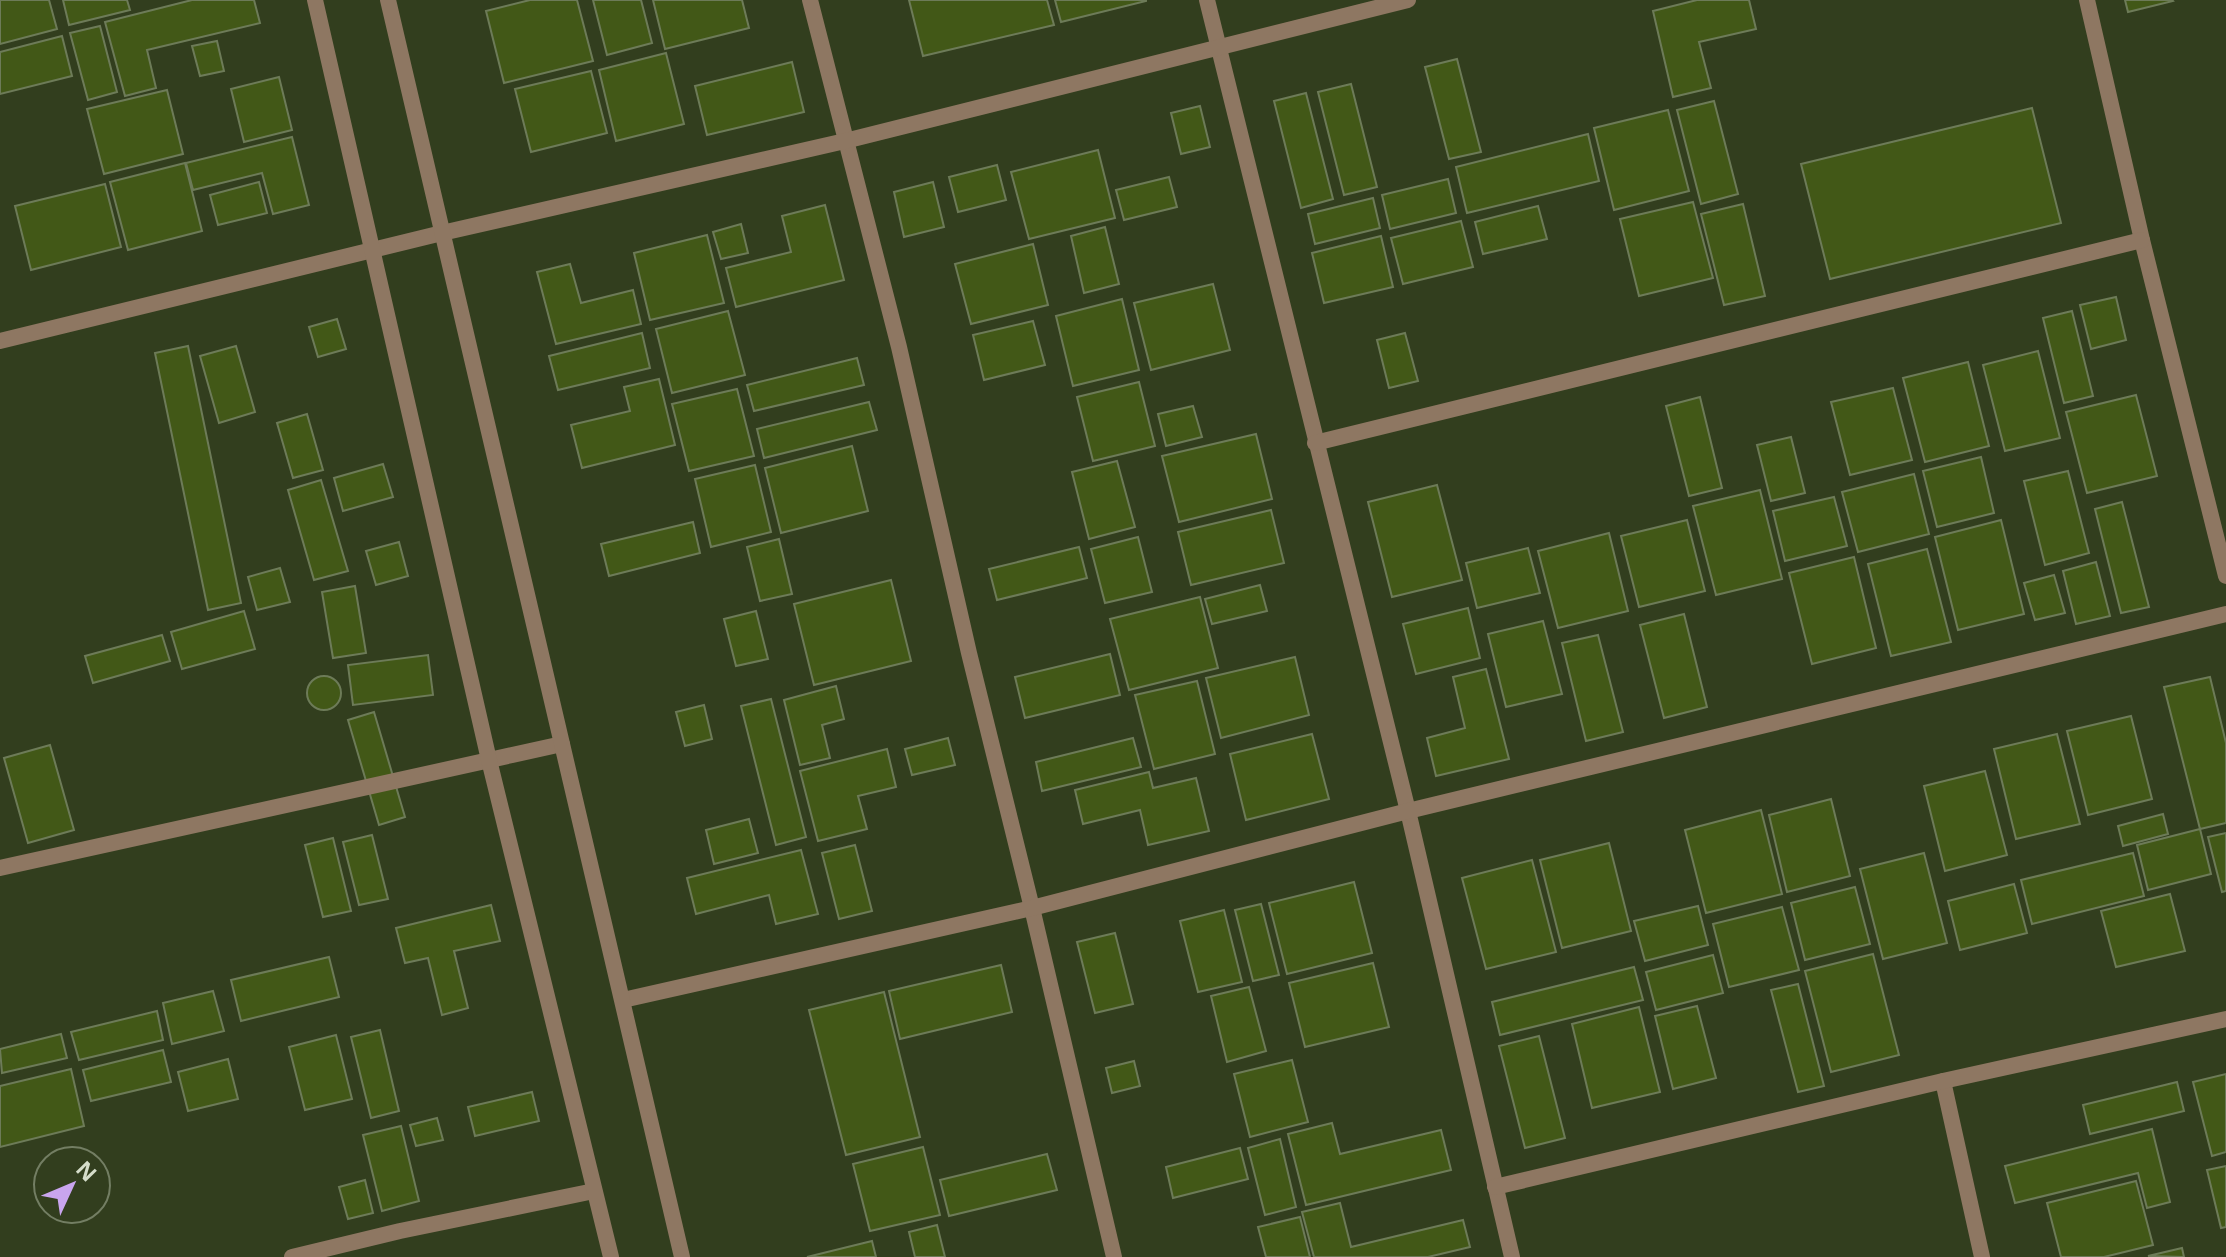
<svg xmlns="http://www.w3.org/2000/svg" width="2226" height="1257" viewBox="0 0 2226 1257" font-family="'Open Sans',sans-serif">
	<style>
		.building { fill: #425817; stroke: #6d7b58; stroke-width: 2 }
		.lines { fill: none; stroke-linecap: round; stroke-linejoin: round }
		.minor { stroke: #8e7762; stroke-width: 16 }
		.tertiary { stroke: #8e7762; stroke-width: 16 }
	</style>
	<rect width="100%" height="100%" fill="#323e1e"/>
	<g class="building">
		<polygon points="0,0 49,0 57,29 0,44"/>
		<polygon points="63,0 127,0 130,10 69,25"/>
		<polygon points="192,0 254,0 260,23 147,50 156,88 125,96 105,22"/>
		<polygon points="530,0 577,0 593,61 504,83 486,11"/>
		<polygon points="593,0 641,0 652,43 607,55"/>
		<polygon points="653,0 742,0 749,28 665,49"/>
		<polygon points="909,0 1047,0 1054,25 923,56"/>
		<polygon points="1055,0 1146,0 1146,1 1061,22"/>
		<polygon points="1697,0 1749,0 1756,29 1699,42 1711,88 1673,97 1653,11"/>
		<polygon points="2125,0 2172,0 2173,1 2128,12"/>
		<polygon points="100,26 117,92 88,100 70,33"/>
		<polygon points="62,36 72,76 0,94 0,52"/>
		<polygon points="217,41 224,71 200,76 192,46"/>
		<polygon points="666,53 684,124 616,141 599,70"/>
		<polygon points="1457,59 1481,152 1449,159 1425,67"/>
		<polygon points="792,62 804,112 707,135 695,86"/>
		<polygon points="591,71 607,133 531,152 515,89"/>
		<polygon points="279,77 292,130 244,142 231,89"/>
		<polygon points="1351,84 1377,187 1344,195 1318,92"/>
		<polygon points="167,90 183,154 104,174 87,109"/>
		<polygon points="1306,93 1333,199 1301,208 1274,101"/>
		<polygon points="1714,101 1738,194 1701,204 1677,110"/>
		<polygon points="1200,106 1210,147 1181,154 1171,113"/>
		<polygon points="2032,108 2061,223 1830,279 1801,164"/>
		<polygon points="1668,110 1689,191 1614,210 1594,128"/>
		<polygon points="1588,134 1599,181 1467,213 1456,167"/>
		<polygon points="292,137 309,205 273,214 262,173 193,190 186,163"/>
		<polygon points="1098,150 1115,218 1029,239 1011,172"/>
		<polygon points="185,163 202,231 128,250 110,182"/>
		<polygon points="997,165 1006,200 958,212 949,177"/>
		<polygon points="1169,177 1177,207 1124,220 1116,190"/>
		<polygon points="1448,179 1456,213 1390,229 1382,195"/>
		<polygon points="259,182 267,213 218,225 210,195"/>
		<polygon points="933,182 944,227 904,237 894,192"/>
		<polygon points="105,184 121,247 31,270 15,206"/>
		<polygon points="1373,198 1380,228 1315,244 1308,214"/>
		<polygon points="1693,202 1713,278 1639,296 1620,219"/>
		<polygon points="1743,204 1765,296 1724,305 1701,214"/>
		<polygon points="825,205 844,280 736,307 726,268 791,252 782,216"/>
		<polygon points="1538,206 1547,239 1483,254 1475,222"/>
		<polygon points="1461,221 1473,267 1403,284 1391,238"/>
		<polygon points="741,224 748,253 721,259 713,232"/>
		<polygon points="1105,227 1119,284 1084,293 1071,236"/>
		<polygon points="707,235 724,303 650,320 634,253"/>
		<polygon points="1381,236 1393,287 1324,303 1312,253"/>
		<polygon points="1033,244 1048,305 971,324 955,264"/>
		<polygon points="570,264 581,303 633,290 641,324 556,344 537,272"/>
		<polygon points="1213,284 1230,350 1151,370 1134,303"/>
		<polygon points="2116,297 2126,340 2091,349 2080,305"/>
		<polygon points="1122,299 1139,370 1073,386 1056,316"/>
		<polygon points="728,311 745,375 672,393 656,329"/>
		<polygon points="2072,311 2093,396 2064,403 2043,318"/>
		<polygon points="337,319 346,349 318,357 309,327"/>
		<polygon points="1033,321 1045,365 984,380 973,335"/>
		<polygon points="642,333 650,368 558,390 549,356"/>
		<polygon points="1405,333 1418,381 1389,388 1377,340"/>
		<polygon points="188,346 241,603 208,610 155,353"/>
		<polygon points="236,346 255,412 219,423 200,356"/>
		<polygon points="2038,351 2060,438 2005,451 1983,365"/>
		<polygon points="857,358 864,385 754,411 747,385"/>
		<polygon points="1968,362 1989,446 1925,462 1903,378"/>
		<polygon points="659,379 675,445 582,468 571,425 630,411 624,387"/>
		<polygon points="1139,382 1155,446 1093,461 1077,397"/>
		<polygon points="1893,388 1912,460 1850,475 1831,402"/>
		<polygon points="737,389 754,456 689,471 672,404"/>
		<polygon points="2136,395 2157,476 2087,493 2066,412"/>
		<polygon points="1700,397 1722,488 1689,496 1666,406"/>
		<polygon points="869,402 877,430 764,458 757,429"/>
		<polygon points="1193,406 1202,437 1166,446 1158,414"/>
		<polygon points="307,414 323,470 293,478 277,423"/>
		<polygon points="1256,434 1272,499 1179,522 1162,456"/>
		<polygon points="1791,437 1805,493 1771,501 1757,445"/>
		<polygon points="852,446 868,511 781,533 765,468"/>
		<polygon points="1981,457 1994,513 1937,527 1923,471"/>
		<polygon points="1117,461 1135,527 1089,539 1072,472"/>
		<polygon points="383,464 393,497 343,511 334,478"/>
		<polygon points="755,465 771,532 711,547 695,479"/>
		<polygon points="2068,471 2089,553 2045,565 2024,481"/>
		<polygon points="1914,474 1929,534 1858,552 1842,492"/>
		<polygon points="321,480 348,571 314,580 288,490"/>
		<polygon points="1437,485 1462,580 1392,597 1368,502"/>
		<polygon points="1760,490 1782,579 1716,595 1693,506"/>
		<polygon points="1834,497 1847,546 1785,561 1773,511"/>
		<polygon points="2122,502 2149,607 2121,613 2095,509"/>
		<polygon points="1271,510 1284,563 1191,585 1178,532"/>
		<polygon points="1687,520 1705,591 1639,607 1621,536"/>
		<polygon points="2001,520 2024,614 1958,630 1935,537"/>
		<polygon points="693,522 700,553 609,576 601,544"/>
		<polygon points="1609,533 1628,611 1558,628 1538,551"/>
		<polygon points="1138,537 1152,592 1105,603 1091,549"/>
		<polygon points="779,539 792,594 760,601 747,547"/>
		<polygon points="399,542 408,576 376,585 366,551"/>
		<polygon points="1079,547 1087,578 997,600 989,569"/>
		<polygon points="1528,548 1540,593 1477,608 1466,563"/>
		<polygon points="1927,549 1951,642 1891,656 1868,564"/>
		<polygon points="1854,557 1876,648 1812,664 1789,573"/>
		<polygon points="2096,562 2110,616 2076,624 2063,571"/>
		<polygon points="280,568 290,602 257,610 248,577"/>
		<polygon points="2054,575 2065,613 2035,620 2024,583"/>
		<polygon points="891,580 911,661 814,685 794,604"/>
		<polygon points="1260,585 1267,611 1212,624 1205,599"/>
		<polygon points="355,586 366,653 333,658 322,592"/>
		<polygon points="1200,597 1218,668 1129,690 1110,619"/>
		<polygon points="1468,608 1480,658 1416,674 1403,624"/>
		<polygon points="244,611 255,649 182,669 171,632"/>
		<polygon points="756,611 768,659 736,666 724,619"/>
		<polygon points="1684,614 1707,707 1664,718 1640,625"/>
		<polygon points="1543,621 1562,694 1506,707 1488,634"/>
		<polygon points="162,635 170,661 93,683 85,656"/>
		<polygon points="1598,635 1623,732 1586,741 1562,643"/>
		<polygon points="1110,654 1120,695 1025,718 1015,677"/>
		<polygon points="428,655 433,695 353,705 348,665"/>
		<polygon points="1295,657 1309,715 1221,738 1206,678"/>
		<polygon points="1486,669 1509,759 1436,776 1427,738 1465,728 1453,677"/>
		<circle cx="324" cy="693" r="17"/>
		<polygon points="2210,677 2226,743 2226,823 2200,829 2164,687"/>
		<polygon points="1197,681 1215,754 1154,769 1135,695"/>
		<polygon points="836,686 844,719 822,725 830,758 800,765 784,700"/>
		<polygon points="771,699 806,837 776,845 741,706"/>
		<polygon points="704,705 712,739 685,746 676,712"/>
		<polygon points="374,712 405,817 379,825 348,720"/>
		<polygon points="2131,716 2152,799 2088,815 2067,731"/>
		<polygon points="1312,734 1329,799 1246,820 1230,754"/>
		<polygon points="2057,734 2080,824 2016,839 1994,749"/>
		<polygon points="948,738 955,765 912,775 905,749"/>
		<polygon points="1133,738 1141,767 1042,791 1036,762"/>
		<polygon points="50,745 74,830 28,843 4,758"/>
		<polygon points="887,749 896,787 858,796 867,829 818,841 800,771"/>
		<polygon points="1985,771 2007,855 1945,871 1924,786"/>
		<polygon points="1149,772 1153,788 1196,778 1209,831 1148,845 1140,810 1083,824 1075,790"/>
		<polygon points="1831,799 1850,876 1787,892 1769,815"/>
		<polygon points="1761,810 1782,894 1706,913 1685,830"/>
		<polygon points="2163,814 2168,834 2123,846 2118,826"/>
		<polygon points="749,819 758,853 714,864 706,830"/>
		<polygon points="2200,829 2211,874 2148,890 2137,845"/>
		<polygon points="2226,833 2226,891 2222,892 2208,837"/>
		<polygon points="372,835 388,899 359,905 343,842"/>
		<polygon points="333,838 351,911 323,917 305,845"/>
		<polygon points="1609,843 1631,931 1562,948 1540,860"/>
		<polygon points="855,845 872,911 839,919 822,853"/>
		<polygon points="801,850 818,914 776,924 769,895 696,914 687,878"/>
		<polygon points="1924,853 1947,943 1883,959 1860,869"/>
		<polygon points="2133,853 2144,896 2032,924 2021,880"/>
		<polygon points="1532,860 1556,952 1486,969 1462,878"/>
		<polygon points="1354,882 1372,953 1287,974 1269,903"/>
		<polygon points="2014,884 2027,933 1960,950 1948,901"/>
		<polygon points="1855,887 1870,944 1805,960 1791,903"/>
		<polygon points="2170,894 2185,951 2116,967 2101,911"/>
		<polygon points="1261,904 1279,975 1253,981 1235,910"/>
		<polygon points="491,905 500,941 454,951 468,1008 442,1015 428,958 405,963 396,928"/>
		<polygon points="1698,906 1708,945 1645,961 1634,921"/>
		<polygon points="1782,907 1799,970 1729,987 1713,924"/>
		<polygon points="1224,910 1242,982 1198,992 1180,921"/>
		<polygon points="1115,933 1133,1004 1095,1013 1077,942"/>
		<polygon points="1873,954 1899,1055 1831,1072 1805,971"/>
		<polygon points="1713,955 1723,993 1656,1010 1646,972"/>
		<polygon points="329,957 339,997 241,1021 231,980"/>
		<polygon points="1373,963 1389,1027 1305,1047 1289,983"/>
		<polygon points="1001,965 1012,1012 900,1039 889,991"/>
		<polygon points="1634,967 1643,1000 1500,1035 1492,1002"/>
		<polygon points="1798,984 1824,1086 1798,1092 1771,990"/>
		<polygon points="1249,987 1266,1051 1227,1062 1211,996"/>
		<polygon points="213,991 224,1031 172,1044 163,1003"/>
		<polygon points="884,992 920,1137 846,1155 809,1010"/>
		<polygon points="1697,1006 1716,1078 1673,1089 1655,1016"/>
		<polygon points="1639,1007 1660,1092 1592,1108 1572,1024"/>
		<polygon points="157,1011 163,1040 79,1060 71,1032"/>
		<polygon points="380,1030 399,1111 371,1118 351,1037"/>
		<polygon points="61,1034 67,1058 2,1073 0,1049"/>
		<polygon points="336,1035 352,1099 305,1110 289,1047"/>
		<polygon points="1539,1036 1565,1138 1525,1148 1499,1046"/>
		<polygon points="163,1050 171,1082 91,1101 83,1070"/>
		<polygon points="228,1059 238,1099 188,1111 178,1072"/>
		<polygon points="1292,1060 1308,1122 1250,1137 1234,1074"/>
		<polygon points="1134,1061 1140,1086 1112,1093 1106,1068"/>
		<polygon points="71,1069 84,1126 0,1147 0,1086"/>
		<polygon points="2226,1074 2226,1152 2212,1156 2193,1082"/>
		<polygon points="2177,1082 2184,1111 2090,1134 2083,1105"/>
		<polygon points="532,1092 539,1121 475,1136 468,1107"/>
		<polygon points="437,1118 443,1140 416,1146 410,1125"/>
		<polygon points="1332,1123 1340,1154 1441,1130 1451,1170 1306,1205 1288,1134"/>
		<polygon points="401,1126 419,1201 382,1211 363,1135"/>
		<polygon points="2152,1129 2170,1202 2147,1208 2138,1173 2015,1203 2005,1166"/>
		<polygon points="1280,1139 1296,1207 1265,1215 1248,1148"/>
		<polygon points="923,1147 940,1215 870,1231 853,1164"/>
		<polygon points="1240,1148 1248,1179 1173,1198 1166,1167"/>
		<polygon points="1047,1154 1057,1190 949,1216 940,1180"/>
		<polygon points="2226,1166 2226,1227 2221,1228 2207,1170"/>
		<polygon points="365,1180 373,1213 348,1219 339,1187"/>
		<polygon points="2136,1181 2153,1245 2104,1257 2061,1257 2047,1203"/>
		<polygon points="1340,1203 1351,1247 1463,1220 1470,1247 1428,1257 1314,1257 1302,1212"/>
		<polygon points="1300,1217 1310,1257 1266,1257 1258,1227"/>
		<polygon points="937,1225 945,1257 915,1257 909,1232"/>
		<polygon points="872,1241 876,1257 807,1257"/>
		<polygon points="2182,1248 2184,1257 2148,1256"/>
	</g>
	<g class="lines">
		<g class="minor">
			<polyline points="810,0 899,347 969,653 1032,908 1114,1257"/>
			<polyline points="1207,0 1408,811 1512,1257"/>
			<polyline points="2087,0 2142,240 2226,576"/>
			<polyline points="0,341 442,233 845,141 1408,0"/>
			<polyline points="1315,443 2142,240"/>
			<polyline points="0,868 562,744"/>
			<polyline points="623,1000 1032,908 1408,811 2226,614"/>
			<polyline points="1943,1081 1982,1257"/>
			<polyline points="1495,1187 1943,1081 2226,1019"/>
			<polyline points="292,1257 400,1231 594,1191"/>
		</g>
		<g class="tertiary">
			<polyline points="315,0 489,760 611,1257"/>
			<polyline points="388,0 682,1257"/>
		</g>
	</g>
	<g transform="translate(72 1185) rotate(46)"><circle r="38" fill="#323e1e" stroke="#737e63" stroke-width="2"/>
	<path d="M0-6L14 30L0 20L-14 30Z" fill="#c9a5ee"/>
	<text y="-12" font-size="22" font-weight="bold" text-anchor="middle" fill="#d5ddca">N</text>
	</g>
</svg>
